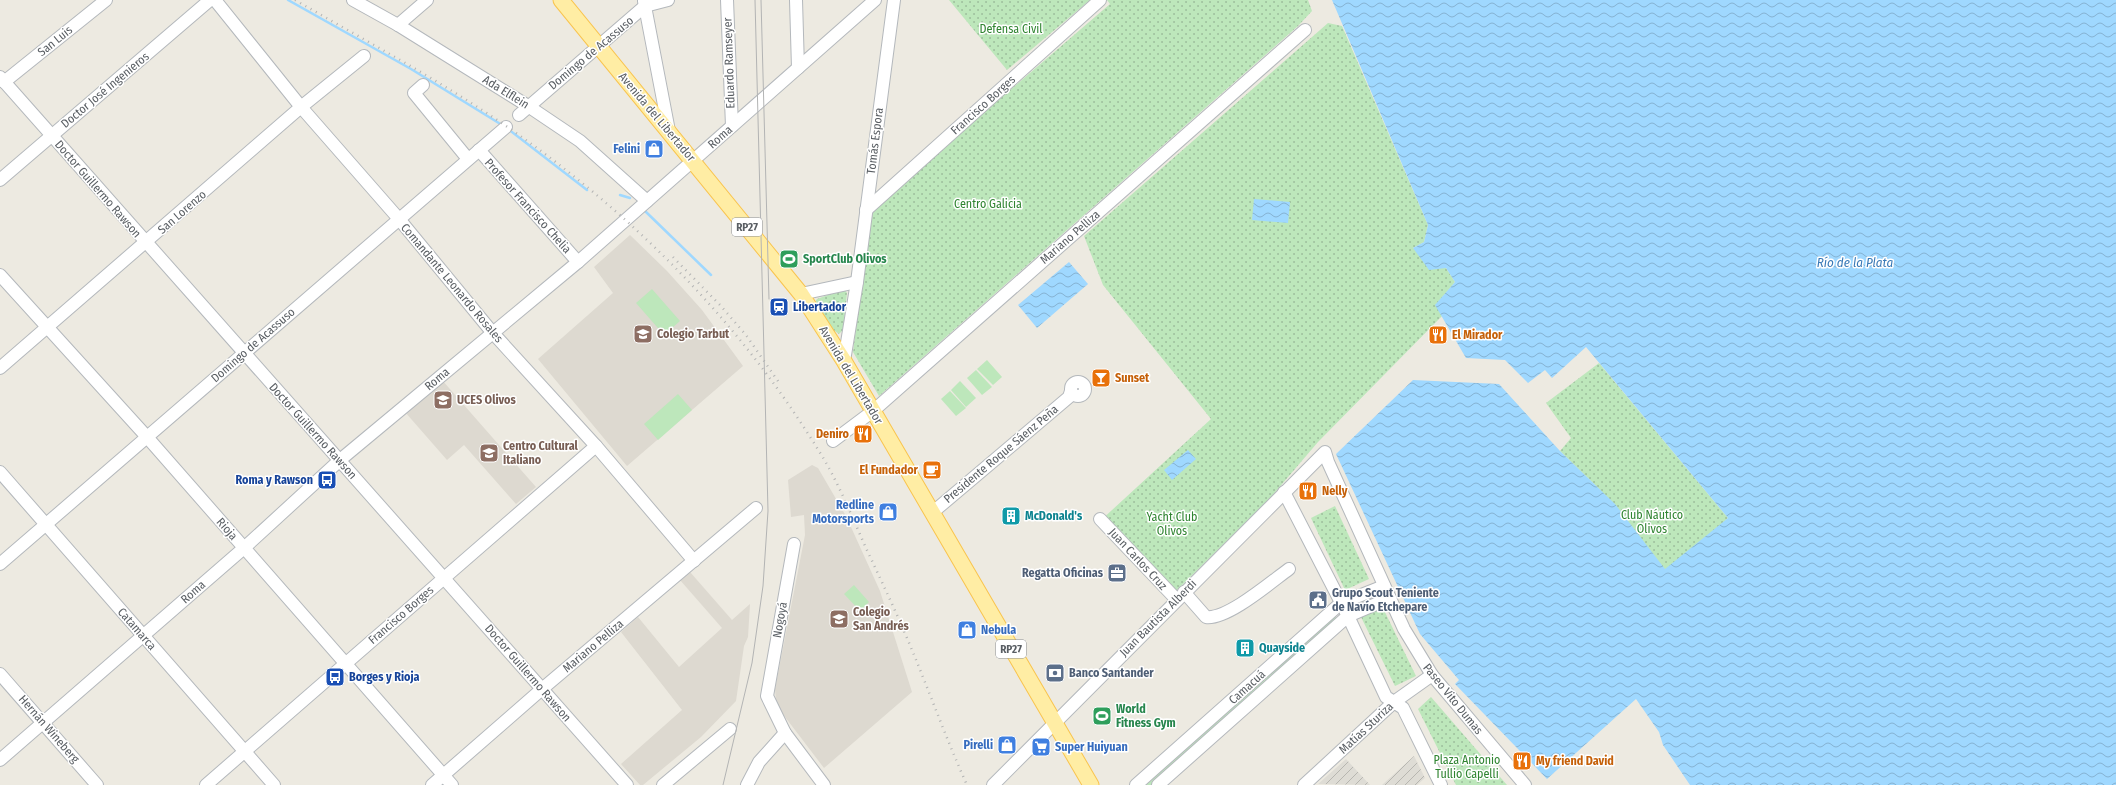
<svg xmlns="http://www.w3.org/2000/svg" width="2116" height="785" viewBox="0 0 2116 785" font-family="'Fira Sans Condensed',sans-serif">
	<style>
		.industrial { fill: url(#industrial-furrows) }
		.education { fill: #ddd9d0 }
		.grass { fill: #bde7bb }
		.park { fill: url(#park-dots) }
		.water { fill: url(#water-waves) }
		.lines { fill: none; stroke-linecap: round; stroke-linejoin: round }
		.stream { stroke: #9fd8ff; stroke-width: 2.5 }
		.minor-casing { stroke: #b4b8bc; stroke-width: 14 }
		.major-casing { stroke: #f9c44e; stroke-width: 17 }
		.minor { stroke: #fff; stroke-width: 12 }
		.major { stroke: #ffeda4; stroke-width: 15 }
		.tram { stroke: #b3b4b4; stroke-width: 1 }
		.rail { stroke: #b3b4b4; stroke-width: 2.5; stroke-dasharray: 1 5; stroke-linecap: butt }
		.labels { text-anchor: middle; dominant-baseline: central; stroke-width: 3; stroke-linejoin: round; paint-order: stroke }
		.shield { fill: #fff; stroke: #8b8e92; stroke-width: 1 }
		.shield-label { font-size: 11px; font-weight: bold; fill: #595e63 }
		.park-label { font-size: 12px; fill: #2f8430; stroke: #fff }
		.street-label { font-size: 12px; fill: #595e63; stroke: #fff }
		.shop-label { font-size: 12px; font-weight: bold; fill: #366cbe; stroke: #fff; text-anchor: end }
		.leisure-label { font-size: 12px; font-weight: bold; fill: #27864d; stroke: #fff; text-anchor: start }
		.transit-label { font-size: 12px; font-weight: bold; fill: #164399; stroke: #fff; text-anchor: start }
		.education-label { font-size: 12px; font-weight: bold; fill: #785e54; stroke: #fff; text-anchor: start }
		.food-label { font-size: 12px; font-weight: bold; fill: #c56008; stroke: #fff; text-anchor: start }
		.culture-label { font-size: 12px; font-weight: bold; fill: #0d838f; stroke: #fff; text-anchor: start }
		.service-label { font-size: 12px; font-weight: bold; fill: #4e5e75; stroke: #fff; text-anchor: start }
		.water-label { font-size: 13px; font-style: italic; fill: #3879b7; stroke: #fff }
	</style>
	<defs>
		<pattern id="industrial-furrows" width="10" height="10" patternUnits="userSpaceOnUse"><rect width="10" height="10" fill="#dedcd5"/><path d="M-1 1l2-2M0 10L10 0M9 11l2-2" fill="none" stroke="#b7b6b0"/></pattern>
		<pattern id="park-dots" width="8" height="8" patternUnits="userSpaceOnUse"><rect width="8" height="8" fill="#bde7bb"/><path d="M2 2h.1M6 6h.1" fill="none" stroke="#9dbe9c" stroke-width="1.8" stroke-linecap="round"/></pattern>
		<pattern id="water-waves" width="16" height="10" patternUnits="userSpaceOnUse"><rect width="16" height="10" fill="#9fd8ff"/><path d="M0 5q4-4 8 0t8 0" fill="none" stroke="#85b2d2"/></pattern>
	</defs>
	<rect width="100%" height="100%" fill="#edeae1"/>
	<g class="industrial">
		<polygon points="1414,756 1425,778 1417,785 1382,785"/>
		<polygon points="1346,759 1370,785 1318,784"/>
	</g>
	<g class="education">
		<polygon points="630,235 667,271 702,310 743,366 627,466 538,359 613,293 594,267"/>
		<polygon points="442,380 536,487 516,504 464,445 447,460 405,412"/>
		<polygon points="812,465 818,468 846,516 880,591 912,692 824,768 779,709 776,701 775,689 805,535 804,515 791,517 788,480"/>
		<polygon points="690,572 732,620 750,604 748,637 744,646 736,701 701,737 643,785 640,785 621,764 682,710 621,632 638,617 679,667 722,628 680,580"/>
	</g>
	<g class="grass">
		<polygon points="652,289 680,321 664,335 636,303"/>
		<polygon points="987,360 1002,377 993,385 977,369"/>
		<polygon points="976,370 992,387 982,395 967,378"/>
		<polygon points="960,381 976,398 966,407 951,390"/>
		<polygon points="950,391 966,408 956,416 941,399"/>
		<polygon points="678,394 692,410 658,440 644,424"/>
		<polygon points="854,585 869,602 860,611 844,594"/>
		<polygon points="1334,614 1337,620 1153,785 1140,785"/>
	</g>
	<g class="park">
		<polygon points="949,0 1090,0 1007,70"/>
		<polygon points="1107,0 1308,0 1312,11 1298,26 879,396 853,352 871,212 945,146 1110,4"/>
		<polygon points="1328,23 1342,26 1428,225 1424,242 1413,248 1446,268 1455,282 1436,305 1442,316 1318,442 1271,497 1170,597 1099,522 1211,419 1103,285 1084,236"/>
		<polygon points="844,289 847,293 843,330 839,334 832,329 815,302 817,299"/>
		<polygon points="1599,363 1728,518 1585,657 1600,490 1560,451 1571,438 1546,403"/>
		<polygon points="1335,506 1369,579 1345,590 1311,518"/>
		<polygon points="1382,606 1416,676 1395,686 1361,617"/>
		<polygon points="1431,697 1507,785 1456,785 1418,709"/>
	</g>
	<g class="water">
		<polygon points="1332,0 2116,0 2116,785 1690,785 1663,745 1659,732 1636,699 1547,779 1455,684 1459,680 1420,634 1336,454 1413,380 1499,384 1560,451 1615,504 1665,569 1728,518 1586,347 1552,378 1545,370 1528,383 1505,360 1466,358 1435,305 1455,282 1446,268 1429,270 1413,248 1424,242 1428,225"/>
		<polygon points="1254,199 1290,202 1288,223 1252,220"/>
		<polygon points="1069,262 1088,284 1037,328 1018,305"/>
		<polygon points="1188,450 1196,459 1172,480 1164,470"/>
	</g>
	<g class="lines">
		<g class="stream">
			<polyline points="288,0 411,69 502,125"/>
			<polyline points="508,129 587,190"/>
			<polyline points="620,195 630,198"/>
			<polyline points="645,211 711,275"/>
		</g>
		<g class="minor-casing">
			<g id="minor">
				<polyline points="215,0 301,107 399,219 492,332 596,446 694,561"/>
				<polyline points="353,0 398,25 528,106 580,141 647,201"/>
				<polyline points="727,0 732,126"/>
				<polyline points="796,0 798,68"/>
				<polyline points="644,1 669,131"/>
				<polyline points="398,25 427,0"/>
				<polyline points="0,77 627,785"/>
				<polyline points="4,82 106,0"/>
				<polyline points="423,85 414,93 468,159"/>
				<polyline points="519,115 645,6 668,0"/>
				<polyline points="479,150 578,262"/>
				<polyline points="0,180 210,0"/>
				<polyline points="866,210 1100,0"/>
				<polyline points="0,275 147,437 452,785"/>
				<polyline points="801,294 857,282"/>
				<polyline points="844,361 857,282 894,0"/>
				<polyline points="0,368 301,107 364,56"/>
				<circle cx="1078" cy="389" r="7"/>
				<polyline points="833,441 873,411 1305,30"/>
				<polyline points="0,472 274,785"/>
				<polyline points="1284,492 1348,616 1386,697 1403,708 1441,785"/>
				<polyline points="933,512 1069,397 1071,391"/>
				<polyline points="1100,519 1177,600"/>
				<polyline points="794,544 767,696 785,733 824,785"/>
				<polyline points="0,564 506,127"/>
				<path d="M1184 592 1206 617C1227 620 1271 582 1289 569"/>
				<polyline points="0,674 97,785"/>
				<polyline points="0,760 244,548 340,460 578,262 875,0"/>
				<polyline points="206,785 596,446"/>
				<polyline points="432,785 542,689 756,508"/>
				<polyline points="663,785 730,729"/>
				<polyline points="747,785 759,762 785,733"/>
				<polyline points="993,785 1325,452 1328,462 1404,629 1432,675 1525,785"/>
				<polyline points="1136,785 1341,603 1384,586"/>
				<polyline points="1158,785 1348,616 1390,598"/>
				<polyline points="1304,785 1394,702 1432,675"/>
			</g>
		</g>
		<g class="major-casing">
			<polyline id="major" points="561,0 801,294 844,361 1091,785"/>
		</g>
		<use href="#minor" class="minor"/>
		<use href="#major" class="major"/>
		<g class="tram">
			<polyline points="761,0 769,299"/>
			<polyline points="723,785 752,663 763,586 768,511 755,0"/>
		</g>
		<g class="rail">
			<path d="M295 0C366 41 439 80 506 126 634 214 745 327 825 461 841 489 853 519 866 548 879 576 892 603 904 631 926 682 944 734 967 785"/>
			<polyline points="673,257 720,305 746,335 780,384"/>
		</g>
	</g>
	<defs>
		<g id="shop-square" transform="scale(1)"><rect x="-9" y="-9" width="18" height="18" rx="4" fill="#3f7fe0" stroke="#fff"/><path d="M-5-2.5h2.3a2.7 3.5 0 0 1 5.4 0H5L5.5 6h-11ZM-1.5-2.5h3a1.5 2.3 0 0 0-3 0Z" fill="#fff"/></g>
		<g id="stadium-square" transform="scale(1)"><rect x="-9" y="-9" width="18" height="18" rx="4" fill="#2e9e5b" stroke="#fff"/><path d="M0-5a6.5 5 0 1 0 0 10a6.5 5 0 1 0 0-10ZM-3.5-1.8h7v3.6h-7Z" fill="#fff"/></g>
		<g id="station-square" transform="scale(1)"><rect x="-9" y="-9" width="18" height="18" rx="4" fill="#1a4fb4" stroke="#fff"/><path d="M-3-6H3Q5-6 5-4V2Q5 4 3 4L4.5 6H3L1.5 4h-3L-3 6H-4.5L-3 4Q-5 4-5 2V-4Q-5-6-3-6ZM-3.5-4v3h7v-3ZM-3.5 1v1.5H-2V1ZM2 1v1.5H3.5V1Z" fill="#fff"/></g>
		<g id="school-square" transform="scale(1)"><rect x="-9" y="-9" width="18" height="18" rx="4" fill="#8d6e63" stroke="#fff"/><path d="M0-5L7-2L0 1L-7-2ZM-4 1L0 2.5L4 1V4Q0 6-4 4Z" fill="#fff"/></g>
		<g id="restaurant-square" transform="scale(1)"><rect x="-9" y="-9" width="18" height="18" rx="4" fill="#e8710a" stroke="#fff"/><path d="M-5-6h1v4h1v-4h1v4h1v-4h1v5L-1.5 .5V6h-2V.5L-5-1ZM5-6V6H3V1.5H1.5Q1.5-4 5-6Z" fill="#fff"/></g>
		<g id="bar-square" transform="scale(1)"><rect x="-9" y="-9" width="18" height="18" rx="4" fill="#e8710a" stroke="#fff"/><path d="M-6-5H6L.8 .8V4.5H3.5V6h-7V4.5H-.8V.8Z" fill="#fff"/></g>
		<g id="university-square" transform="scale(1)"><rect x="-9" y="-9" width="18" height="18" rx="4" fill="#8d6e63" stroke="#fff"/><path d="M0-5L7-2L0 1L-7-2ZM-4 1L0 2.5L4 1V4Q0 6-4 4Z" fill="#fff"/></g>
		<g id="cafe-square" transform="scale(1)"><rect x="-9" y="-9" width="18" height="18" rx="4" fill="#e8710a" stroke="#fff"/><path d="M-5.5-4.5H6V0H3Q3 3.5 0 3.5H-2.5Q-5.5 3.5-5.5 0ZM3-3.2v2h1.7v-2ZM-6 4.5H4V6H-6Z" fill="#fff"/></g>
		<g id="bus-square" transform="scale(1)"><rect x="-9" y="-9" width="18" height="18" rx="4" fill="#1a4fb4" stroke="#fff"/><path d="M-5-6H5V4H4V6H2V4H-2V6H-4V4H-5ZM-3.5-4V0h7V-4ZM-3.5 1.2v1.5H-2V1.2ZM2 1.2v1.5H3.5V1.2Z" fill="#fff"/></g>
		<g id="building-square" transform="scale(1)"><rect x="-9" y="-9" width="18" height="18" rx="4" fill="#0f9aa8" stroke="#fff"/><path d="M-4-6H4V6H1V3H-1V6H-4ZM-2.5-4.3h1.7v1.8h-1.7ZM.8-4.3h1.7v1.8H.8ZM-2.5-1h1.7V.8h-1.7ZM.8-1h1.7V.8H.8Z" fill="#fff"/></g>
		<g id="office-square" transform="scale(1)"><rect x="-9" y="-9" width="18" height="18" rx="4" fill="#5c6f8a" stroke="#fff"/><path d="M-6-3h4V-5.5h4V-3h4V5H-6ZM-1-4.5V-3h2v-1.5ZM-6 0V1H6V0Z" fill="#fff"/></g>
		<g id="civic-square" transform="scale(1)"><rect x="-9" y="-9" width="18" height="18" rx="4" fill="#5c6f8a" stroke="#fff"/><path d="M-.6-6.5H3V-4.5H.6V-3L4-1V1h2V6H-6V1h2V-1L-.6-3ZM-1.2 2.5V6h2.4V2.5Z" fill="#fff"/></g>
		<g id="bank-square" transform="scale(1)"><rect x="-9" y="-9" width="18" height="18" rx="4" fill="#5c6f8a" stroke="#fff"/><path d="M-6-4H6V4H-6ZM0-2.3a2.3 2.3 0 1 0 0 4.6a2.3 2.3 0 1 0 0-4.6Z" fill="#fff"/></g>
		<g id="supermarket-square" transform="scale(1)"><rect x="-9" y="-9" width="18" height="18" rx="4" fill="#3f7fe0" stroke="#fff"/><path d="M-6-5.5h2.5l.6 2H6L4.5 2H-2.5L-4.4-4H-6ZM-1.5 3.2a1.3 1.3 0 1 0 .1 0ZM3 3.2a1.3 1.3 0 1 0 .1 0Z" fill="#fff"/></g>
	</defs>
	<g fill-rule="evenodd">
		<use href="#shop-square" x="654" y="149"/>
		<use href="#stadium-square" x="789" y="259"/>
		<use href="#station-square" x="779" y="307"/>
		<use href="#school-square" x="643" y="334"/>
		<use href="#restaurant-square" x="1438" y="335"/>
		<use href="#bar-square" x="1101" y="378"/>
		<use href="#university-square" x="443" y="400"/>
		<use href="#restaurant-square" x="863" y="434"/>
		<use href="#school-square" x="489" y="453"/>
		<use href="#cafe-square" x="932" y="470"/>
		<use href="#bus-square" x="327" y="480"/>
		<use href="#restaurant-square" x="1308" y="491"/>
		<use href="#shop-square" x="888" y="512"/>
		<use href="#building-square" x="1011" y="516"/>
		<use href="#office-square" x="1117" y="573"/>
		<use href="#civic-square" x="1318" y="600"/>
		<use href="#school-square" x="839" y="619"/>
		<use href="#shop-square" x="967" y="630"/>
		<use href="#building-square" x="1245" y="648"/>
		<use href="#bank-square" x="1055" y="673"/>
		<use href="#bus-square" x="335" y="677"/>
		<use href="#stadium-square" x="1102" y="716"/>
		<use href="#shop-square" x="1007" y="745"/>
		<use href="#supermarket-square" x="1041" y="747"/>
		<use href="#restaurant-square" x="1522" y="761"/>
	</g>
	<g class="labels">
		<g class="shield">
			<rect x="732" y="218" width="30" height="18" rx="3"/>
			<rect x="996" y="640" width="30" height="18" rx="3"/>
		</g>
		<g class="shield-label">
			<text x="747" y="227">RP27</text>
			<text x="1011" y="649">RP27</text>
		</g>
		<g class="park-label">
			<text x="1011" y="29">Defensa Civil</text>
			<text x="988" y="204">Centro Galicia</text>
			<text x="1652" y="515">Club Náutico<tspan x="1652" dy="14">Olivos</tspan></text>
			<text x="1172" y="517">Yacht Club<tspan x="1172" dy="14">Olivos</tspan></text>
			<text x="1467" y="760">Plaza Antonio<tspan x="1467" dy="14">Tullio Capelli</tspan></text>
		</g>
		<g class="street-label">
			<text transform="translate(55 41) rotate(-39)">San Luis</text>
			<text transform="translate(591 53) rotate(-40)">Domingo de Acassuso</text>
			<text transform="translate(729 63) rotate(-92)">Eduardo Ramseyer</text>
			<text transform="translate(105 90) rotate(-40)">Doctor José Ingenieros</text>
			<text transform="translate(506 92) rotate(32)">Ada Elflein</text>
			<text transform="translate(983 105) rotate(-42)">Francisco Borges</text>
			<text transform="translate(657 117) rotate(50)">Avenida del Libertador</text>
			<text transform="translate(720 137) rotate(-41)">Roma</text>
			<text transform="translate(875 141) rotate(-83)">Tomás Espora</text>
			<text transform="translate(98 189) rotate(49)">Doctor Guillermo Rawson</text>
			<text transform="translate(528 206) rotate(48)">Profesor Francisco Chelia</text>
			<text transform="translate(182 212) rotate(-41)">San Lorenzo</text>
			<text transform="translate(1070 237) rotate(-41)">Mariano Pelliza</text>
			<text transform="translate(452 283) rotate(50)">Comandante Leonardo Rosales</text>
			<text transform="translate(253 345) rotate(-41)">Domingo de Acassuso</text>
			<text transform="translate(851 375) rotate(59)">Avenida del Libertador</text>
			<text transform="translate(437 379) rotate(-40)">Roma</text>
			<text transform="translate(313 431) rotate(48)">Doctor Guillermo Rawson</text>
			<text transform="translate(1001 454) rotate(-40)">Presidente Roque Sáenz Peña</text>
			<text transform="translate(227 529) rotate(49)">Rioja</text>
			<text transform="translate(1138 559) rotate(47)">Juan Carlos Cruz</text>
			<text transform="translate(193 592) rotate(-41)">Roma</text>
			<text transform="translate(401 615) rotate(-41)">Francisco Borges</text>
			<text transform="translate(1158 618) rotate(-45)">Juan Bautista Alberdi</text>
			<text transform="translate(780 620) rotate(-80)">Nogoyá</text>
			<text transform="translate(137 629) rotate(49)">Catamarca</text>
			<text transform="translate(593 646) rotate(-40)">Mariano Pelliza</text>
			<text transform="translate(528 673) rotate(49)">Doctor Guillermo Rawson</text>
			<text transform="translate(1247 687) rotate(-42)">Camacuá</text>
			<text transform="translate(1453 699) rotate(51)">Paseo Vito Dumas</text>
			<text transform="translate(1366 728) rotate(-43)">Matías Sturiza</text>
			<text transform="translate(49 729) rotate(49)">Hernán Wineberg</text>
		</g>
		<g class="shop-label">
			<text x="640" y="149">Felini</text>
			<text x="874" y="505">Redline<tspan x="874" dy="14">Motorsports</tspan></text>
			<text x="981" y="630" text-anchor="start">Nebula</text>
			<text x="993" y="745">Pirelli</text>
			<text x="1055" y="747" text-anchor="start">Super Huiyuan</text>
		</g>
		<g class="leisure-label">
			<text x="803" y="259">SportClub Olivos</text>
			<text x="1116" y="709">World<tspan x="1116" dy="14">Fitness Gym</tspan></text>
		</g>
		<g class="transit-label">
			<text x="793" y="307">Libertador</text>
			<text x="313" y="480" text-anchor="end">Roma y Rawson</text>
			<text x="349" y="677">Borges y Rioja</text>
		</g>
		<g class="education-label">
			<text x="657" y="334">Colegio Tarbut</text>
			<text x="457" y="400">UCES Olivos</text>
			<text x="503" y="446">Centro Cultural<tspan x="503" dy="14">Italiano</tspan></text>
			<text x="853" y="612">Colegio<tspan x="853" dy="14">San Andrés</tspan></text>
		</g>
		<g class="food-label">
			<text x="1452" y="335">El Mirador</text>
			<text x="1115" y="378">Sunset</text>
			<text x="849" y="434" text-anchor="end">Deniro</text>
			<text x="918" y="470" text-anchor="end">El Fundador</text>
			<text x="1322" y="491">Nelly</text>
			<text x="1536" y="761">My friend David</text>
		</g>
		<g class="culture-label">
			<text x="1025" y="516">McDonald's</text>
			<text x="1259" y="648">Quayside</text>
		</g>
		<g class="service-label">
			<text x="1103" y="573" text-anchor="end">Regatta Oficinas</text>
			<text x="1332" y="593">Grupo Scout Teniente<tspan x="1332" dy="14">de Navío Etchepare</tspan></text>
			<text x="1069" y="673">Banco Santander</text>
		</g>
		<g class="water-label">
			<text x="1855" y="262">Río de la Plata</text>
		</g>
	</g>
</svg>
